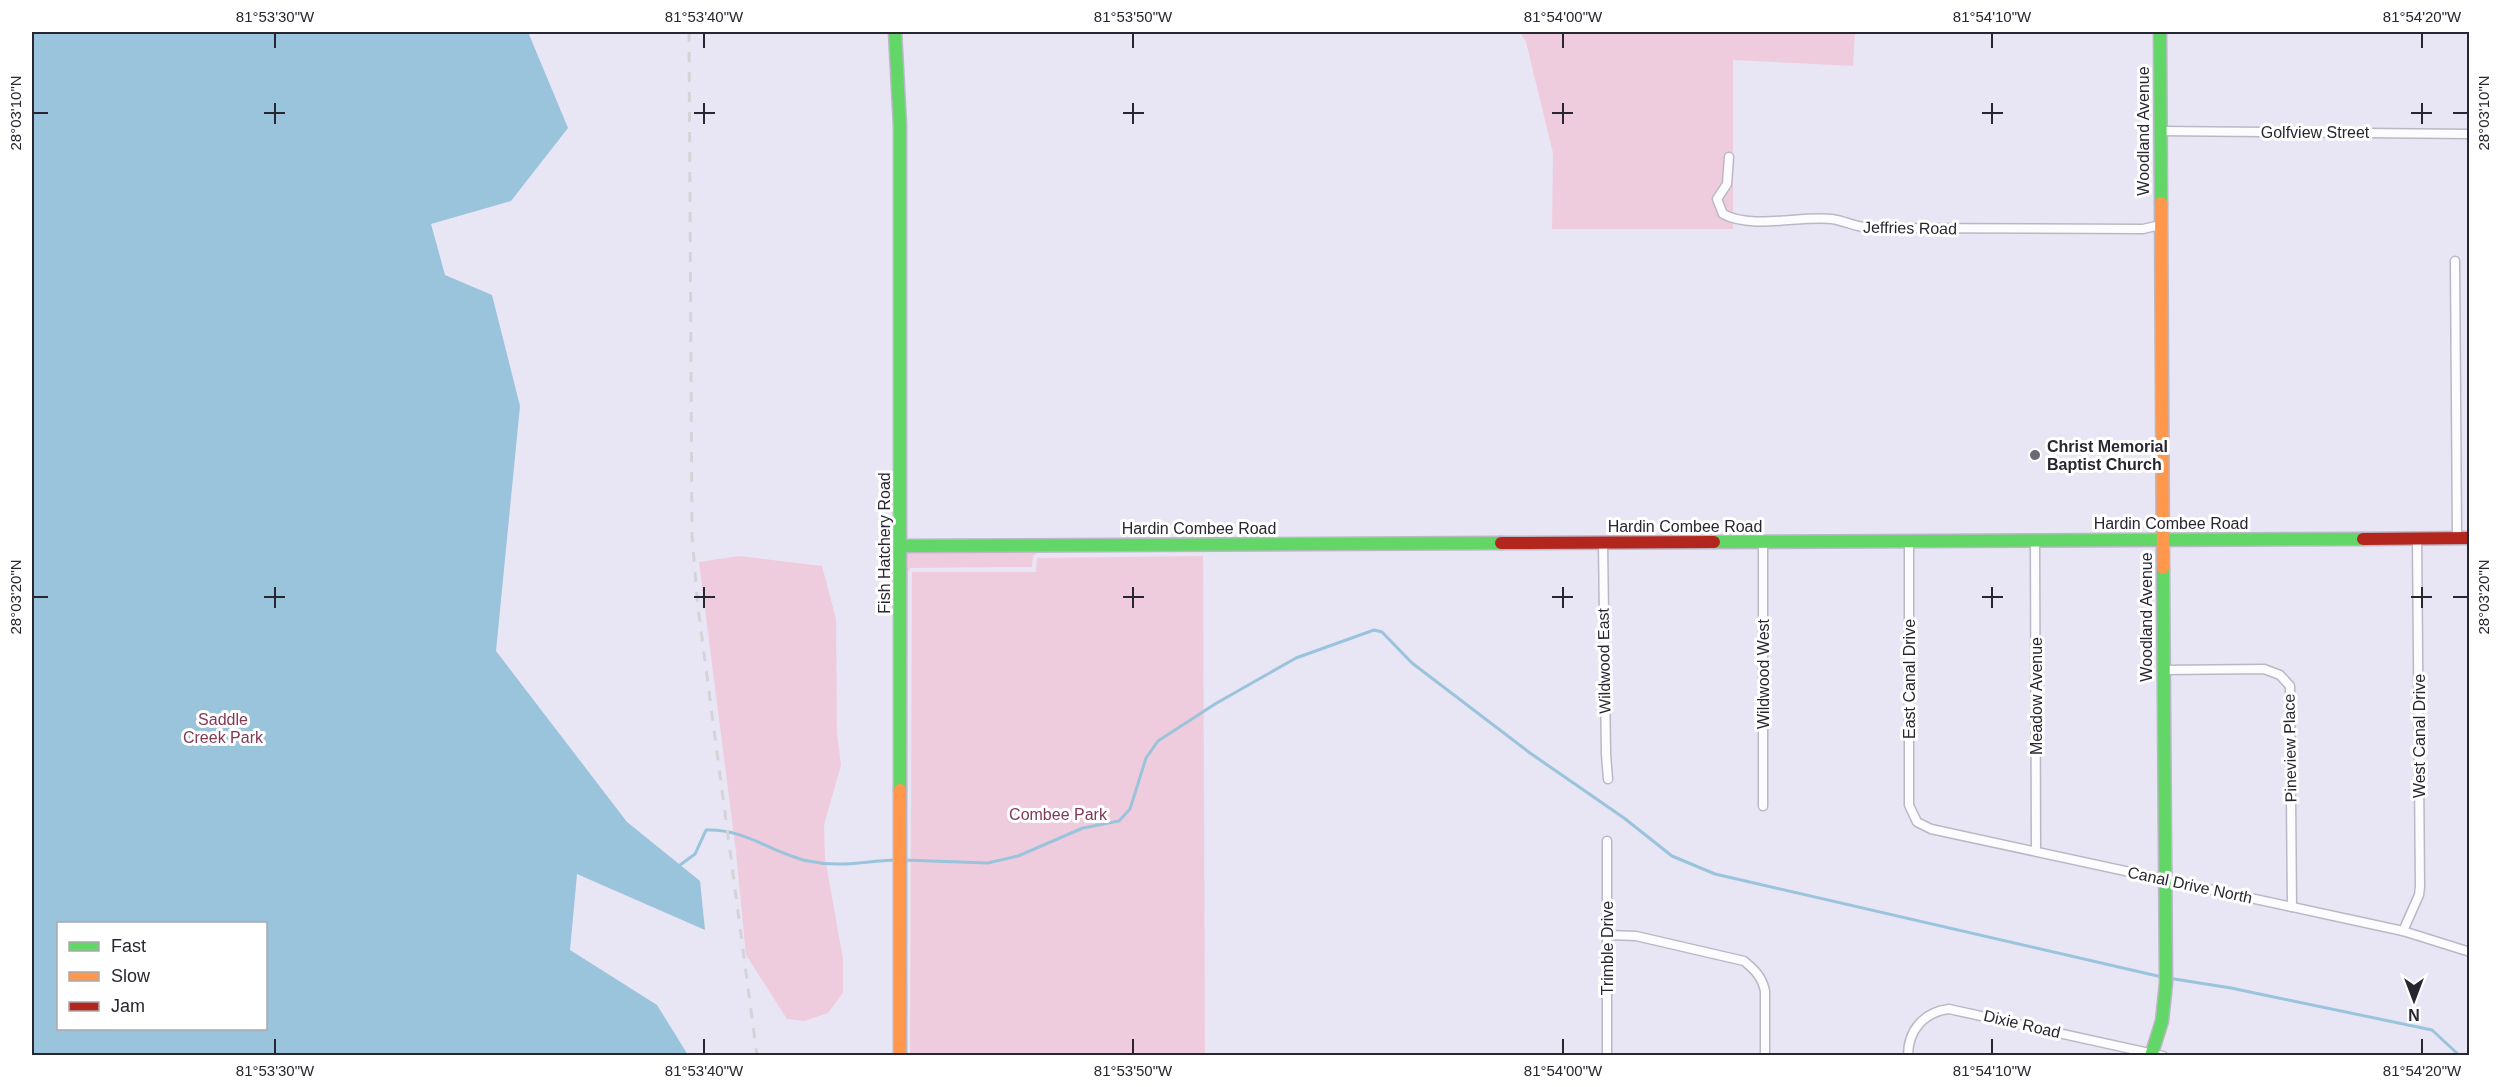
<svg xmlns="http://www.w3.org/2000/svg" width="2501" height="1087" viewBox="0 0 2501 1087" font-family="Helvetica,sans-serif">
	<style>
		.green { fill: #efccdd }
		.water { fill: #9ac3dc; fill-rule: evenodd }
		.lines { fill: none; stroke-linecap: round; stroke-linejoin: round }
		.stream { stroke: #9ac3dc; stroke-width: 3 }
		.street-casing { stroke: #bbb8c5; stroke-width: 11 }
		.fast-casing { stroke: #bbb8c5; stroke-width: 15 }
		.slow-casing { stroke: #bbb8c5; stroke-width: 15 }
		.jam-casing { stroke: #bbb8c5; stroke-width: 15 }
		.street { stroke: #fcfbfe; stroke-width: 8 }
		.fast { stroke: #63d668; stroke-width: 12 }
		.slow { stroke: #ff974d; stroke-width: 12 }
		.jam { stroke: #b3261e; stroke-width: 12 }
		.rail { stroke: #d4d4d8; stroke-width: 3; stroke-dasharray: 10 10; stroke-linecap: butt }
		.ticks { fill: none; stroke: #282631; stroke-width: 2 }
		.poi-dot { fill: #6b6976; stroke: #fff; stroke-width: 2 }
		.labels { text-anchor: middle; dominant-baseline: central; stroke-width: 6; stroke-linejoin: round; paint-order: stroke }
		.street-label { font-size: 16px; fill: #282631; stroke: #fff }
		.poi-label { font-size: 16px; font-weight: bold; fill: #282631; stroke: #fff; text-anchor: start }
		.park-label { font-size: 16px; fill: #813853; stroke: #fff }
		.neatline { fill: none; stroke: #282631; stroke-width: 2 }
		.ticks-label { font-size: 15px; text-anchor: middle; fill: #282631 }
	</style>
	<rect width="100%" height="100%" fill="#e8e5f5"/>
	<g class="green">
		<polygon points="1520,32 1855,32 1853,66 1733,60 1733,229 1552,229 1553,153 1526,42"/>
		<polygon points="1197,551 1037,553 1033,556 1032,567 910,568 908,572 907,812 906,553"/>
		<polygon points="739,556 822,566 836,619 837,733 841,765 824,825 825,858 843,959 843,993 828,1013 804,1021 787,1019 746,955 736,852 699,562"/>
		<polygon points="1203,556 1205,1055 910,1055 912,572 1036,572 1037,558"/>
	</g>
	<path class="water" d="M32 32H528L568 128 511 201 431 224 445 275 492 295 520 406 496 651 627 822 700 881 705 930 577 874 570 950 657 1005 688 1055H32ZM58 924H266V1028H58Z"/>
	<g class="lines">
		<g class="stream">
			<polyline points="903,860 988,863 1018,856 1083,828 1119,821 1130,809 1146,758 1158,741 1215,704 1296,658 1374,630 1382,632 1412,663 1530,753 1624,818 1672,856 1715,874 2162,977"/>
			<path d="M680 865 695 854 706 830C744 828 772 853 808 861 841 868 863 861 896 860"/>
			<polyline points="2168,978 2231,988 2432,1030 2460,1056"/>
		</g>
		<g class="street-casing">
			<g id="street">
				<polyline points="2160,131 2470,134"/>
				<path d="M1729 157 1727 184 1717 199 1723 214C1753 230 1801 215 1832 219 1845 221 1856 227 1869 228L2143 229 2160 225"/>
				<polyline points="2455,261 2457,538"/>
				<polyline points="2035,540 2036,851"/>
				<polyline points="1763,542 1763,806"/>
				<polyline points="1909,542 1909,805 1917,822 1931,829 2403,931 2470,952"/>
				<polyline points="1603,544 1606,754 1608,779"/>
				<polyline points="2163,670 2264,669 2280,675 2290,686 2292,907"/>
				<polyline points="2403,931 2419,895 2420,887 2417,538"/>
				<path d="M1608 935 1636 936 1744 961C1755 970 1762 977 1765 991V1056"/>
				<polyline points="1607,1056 1607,841"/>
				<path d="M1908 1056C1908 1030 1924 1012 1949 1009L2163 1056"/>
			</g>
		</g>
		<g class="fast-casing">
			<g id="fast">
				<polyline points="895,32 900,126 900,790"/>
				<polyline points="2160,32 2161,203"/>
				<polyline points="1714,542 2363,539"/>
				<polyline points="901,546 1501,543"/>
				<polyline points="2151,1056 2162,1021 2166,983 2163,568"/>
			</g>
		</g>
		<g class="slow-casing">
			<g id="slow">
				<polyline points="2161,203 2163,568"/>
				<polyline points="900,1056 900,790"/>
			</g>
		</g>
		<g class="jam-casing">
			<g id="jam">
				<polyline points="2363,539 2470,538"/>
				<polyline points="1501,543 1714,542"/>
			</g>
		</g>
		<use href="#street" class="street"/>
		<use href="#fast" class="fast"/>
		<use href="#slow" class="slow"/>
		<use href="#jam" class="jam"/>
		<polyline class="rail" points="689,32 692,535 698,608 757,1056"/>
	</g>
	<path class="ticks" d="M275 33V48M704 33V48M1133 33V48M1563 33V48M1992 33V48M2422 33V48M275 103V124M704 103V124M1133 103V124M1563 103V124M1992 103V124M2422 103V124M33 113H48M264 113H285M694 113H715M1123 113H1144M1552 113H1573M1982 113H2003M2411 113H2432M2453 113H2468M275 587V608M704 587V608M1133 587V608M1563 587V608M1992 587V608M2422 587V608M33 597H48M264 597H285M694 597H715M1123 597H1144M1552 597H1573M1982 597H2003M2411 597H2432M2453 597H2468M275 1039V1054M704 1039V1054M1133 1039V1054M1563 1039V1054M1992 1039V1054M2422 1039V1054"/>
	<circle class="poi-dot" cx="2035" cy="455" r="6"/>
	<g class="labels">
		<g class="street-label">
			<text transform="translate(2143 131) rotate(-90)">Woodland Avenue</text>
			<text x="2315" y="132">Golfview Street</text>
			<text transform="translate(1910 228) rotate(1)">Jeffries Road</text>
			<text x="2171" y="523">Hardin Combee Road</text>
			<text x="1685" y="526">Hardin Combee Road</text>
			<text x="1199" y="528">Hardin Combee Road</text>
			<text transform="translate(884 543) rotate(-90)">Fish Hatchery Road</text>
			<text transform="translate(2146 617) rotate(-90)">Woodland Avenue</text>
			<text transform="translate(1604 661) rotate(-91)">Wildwood East</text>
			<text transform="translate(1763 674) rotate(-90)">Wildwood West</text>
			<text transform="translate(1909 679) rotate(-90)">East Canal Drive</text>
			<text transform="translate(2036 696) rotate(-90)">Meadow Avenue</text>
			<text transform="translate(2419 736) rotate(-90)">West Canal Drive</text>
			<text transform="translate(2290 748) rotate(-91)">Pineview Place</text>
			<text transform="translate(2190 885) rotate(12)">Canal Drive North</text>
			<text transform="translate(1607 948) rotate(-90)">Trimble Drive</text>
			<text transform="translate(2022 1024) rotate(13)">Dixie Road</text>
		</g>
		<g class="poi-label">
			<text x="2047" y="446">Christ Memorial<tspan x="2047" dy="18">Baptist Church</tspan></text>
		</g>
		<g class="park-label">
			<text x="223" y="719">Saddle<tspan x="223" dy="18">Creek Park</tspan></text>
			<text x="1058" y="814">Combee Park</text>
		</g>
	</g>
	<rect width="2501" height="1087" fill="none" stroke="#ffffff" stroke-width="66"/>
	<rect x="57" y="922" width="210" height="108" fill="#ffffff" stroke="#a9a8ad" stroke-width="1.5"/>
	<rect x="69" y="942" width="30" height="9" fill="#63d668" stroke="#a9a8ad" stroke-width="1.5"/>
	<text x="111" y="952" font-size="18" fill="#282631">Fast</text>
	<rect x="69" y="972" width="30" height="9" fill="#ff974d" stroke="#a9a8ad" stroke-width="1.5"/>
	<text x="111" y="982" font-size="18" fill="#282631">Slow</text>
	<rect x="69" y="1002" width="30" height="9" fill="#b3261e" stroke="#a9a8ad" stroke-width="1.5"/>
	<text x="111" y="1012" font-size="18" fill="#282631">Jam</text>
	<g transform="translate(2414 1000) rotate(180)" stroke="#ffffff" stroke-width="4.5" paint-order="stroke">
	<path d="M0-4.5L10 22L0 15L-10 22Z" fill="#282631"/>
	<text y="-9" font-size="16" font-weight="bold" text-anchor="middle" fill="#282631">N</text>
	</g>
	<rect x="33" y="33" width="2435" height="1021" class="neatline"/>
	<g class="ticks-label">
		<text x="275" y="22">81°53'30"W</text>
		<text x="704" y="22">81°53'40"W</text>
		<text x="1133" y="22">81°53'50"W</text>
		<text x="1563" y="22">81°54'00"W</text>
		<text x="1992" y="22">81°54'10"W</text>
		<text x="2422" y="22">81°54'20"W</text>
		<text transform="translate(2484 113) rotate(-90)" y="5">28°03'10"N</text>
		<text transform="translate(16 113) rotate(-90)" y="5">28°03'10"N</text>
		<text transform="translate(2484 597) rotate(-90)" y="5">28°03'20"N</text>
		<text transform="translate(16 597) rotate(-90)" y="5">28°03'20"N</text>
		<text x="275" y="1076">81°53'30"W</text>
		<text x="704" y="1076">81°53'40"W</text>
		<text x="1133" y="1076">81°53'50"W</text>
		<text x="1563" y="1076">81°54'00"W</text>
		<text x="1992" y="1076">81°54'10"W</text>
		<text x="2422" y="1076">81°54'20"W</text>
	</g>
</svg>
